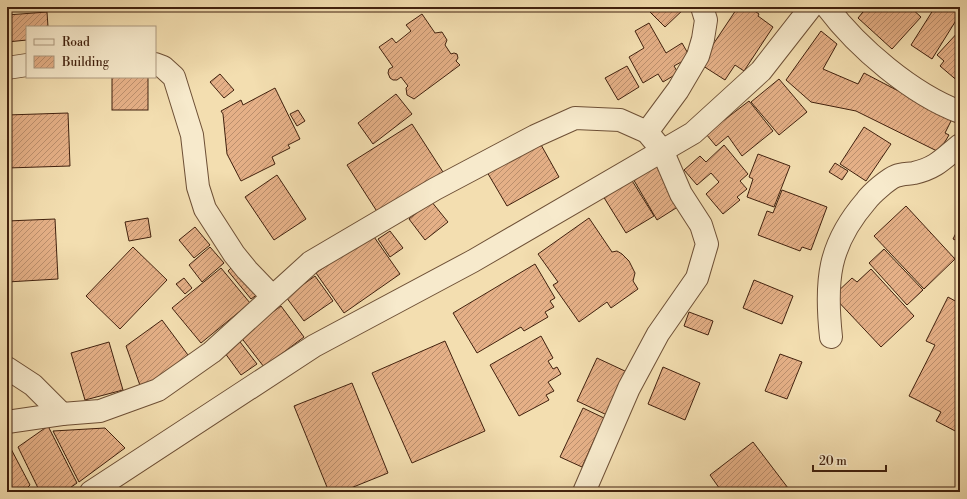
<svg xmlns="http://www.w3.org/2000/svg" width="967" height="499" viewBox="0 0 967 499" font-family="'Libre Bodoni',serif">
	<style>
		.building { fill: url(#building-hatch); stroke: #41210e }
		.lines { fill: none; stroke-linecap: round; stroke-linejoin: round }
		.minor-casing { stroke: #6e5036; stroke-width: 24 }
		.minor { stroke: #f7eacc; stroke-width: 22 }
	</style>
	<defs>
		<pattern id="building-hatch" width="6" height="6" patternUnits="userSpaceOnUse"><rect width="6" height="6" fill="#e5b087"/><path d="M-1 1l2-2M0 6l6-6M5 7l2-2" fill="none" stroke="#bb8f6d"/></pattern>
	</defs>
	<rect width="100%" height="100%" fill="#f3deb0"/>
	<filter id="stains"><feTurbulence type="fractalNoise" baseFrequency=".005" numOctaves="4"/><feColorMatrix values="0 0 0 0 .2 0 0 0 0 .09 0 0 0 0 .02 0 0 0 .5 -.17"/></filter>
	<radialGradient id="worn" r=".72"><stop offset=".6" stop-color="#630" stop-opacity="0"/><stop offset="1" stop-color="#630" stop-opacity=".3"/></radialGradient>
	<g class="building">
		<polygon points="645,7 686,7 665,27"/>
		<polygon points="738,7 749,7 759,14 758,16 773,27 744,71 735,65 725,80 700,64"/>
		<polygon points="867,7 910,7 921,17 892,49 858,18"/>
		<polygon points="935,7 960,7 960,14 932,59 911,45"/>
		<polygon points="47,12 48,27 27,27 27,40 7,42 7,15"/>
		<polygon points="422,14 435,33 442,32 447,40 445,45 451,54 454,53 457,54 458,58 456,61 460,65 414,99 407,95 406,88 408,86 401,77 397,80 393,80 390,78 388,73 389,69 393,67 379,47 392,38 396,43 411,31 406,25"/>
		<polygon points="649,23 666,53 682,43 690,57 674,66 678,73 663,82 658,74 643,83 629,57 644,48 635,31"/>
		<polygon points="960,30 960,83 940,66 944,61 937,55"/>
		<polygon points="821,31 837,44 823,69 858,84 864,73 952,119 945,133 949,135 939,152 856,111 811,102 786,80"/>
		<polygon points="627,66 639,87 618,100 605,78"/>
		<polygon points="220,74 234,90 224,98 210,82"/>
		<rect x="112" y="77" width="36" height="33"/>
		<polygon points="779,79 807,112 779,135 751,102"/>
		<polygon points="275,88 300,139 288,145 290,148 272,157 275,164 241,181 227,154 223,114 221,111 241,100 243,105"/>
		<polygon points="396,94 412,114 373,144 358,123"/>
		<polygon points="749,101 773,131 742,156 728,136 716,146 706,134"/>
		<polygon points="298,110 305,121 297,126 290,114"/>
		<polygon points="68,113 70,166 7,168 7,115"/>
		<polygon points="412,124 443,172 378,213 347,165"/>
		<polygon points="864,127 891,144 866,181 840,164"/>
		<polygon points="540,143 559,177 507,206 487,172"/>
		<polygon points="724,145 748,174 740,181 747,189 737,197 740,200 723,214 706,194 719,182 711,173 697,185 684,170 700,156 706,162"/>
		<polygon points="758,154 790,166 774,207 747,197 753,179 749,177"/>
		<polygon points="659,161 684,203 657,220 632,177"/>
		<polygon points="835,163 848,171 842,180 829,172"/>
		<polygon points="277,175 306,219 274,240 245,197"/>
		<polygon points="631,179 654,216 626,233 603,196"/>
		<polygon points="782,190 827,207 811,250 802,247 800,251 758,235 767,211 773,213"/>
		<polygon points="431,201 448,222 425,240 409,219"/>
		<polygon points="906,206 955,259 924,289 874,236"/>
		<polygon points="148,218 151,237 129,241 125,222"/>
		<polygon points="589,218 612,252 617,251 622,254 629,261 635,273 633,281 638,289 611,308 607,302 579,322 553,285 558,282 538,254"/>
		<polygon points="55,219 58,279 7,282 7,221"/>
		<polygon points="960,225 960,242 953,239"/>
		<polygon points="195,227 210,245 194,258 179,240"/>
		<polygon points="390,231 403,248 390,257 378,239"/>
		<polygon points="372,234 400,274 344,313 316,273"/>
		<polygon points="133,247 167,280 120,329 86,296"/>
		<polygon points="210,247 224,263 202,282 189,265"/>
		<polygon points="960,247 960,260 955,258"/>
		<polygon points="884,249 923,290 907,305 869,263"/>
		<polygon points="535,264 555,298 550,301 554,307 545,312 548,317 524,331 521,327 477,353 453,313"/>
		<polygon points="234,265 258,294 251,299 228,271"/>
		<polygon points="221,268 250,303 201,343 172,308"/>
		<polygon points="871,269 914,316 881,347 833,296 852,278 857,282"/>
		<polygon points="315,276 333,301 304,321 286,297"/>
		<polygon points="184,278 192,288 185,294 176,284"/>
		<polygon points="754,280 793,296 782,324 743,308"/>
		<polygon points="960,296 960,432 959,433 936,421 941,412 909,396 935,345 926,341 948,297 957,302"/>
		<polygon points="281,306 304,337 264,367 240,336"/>
		<polygon points="689,312 713,321 708,335 684,326"/>
		<polygon points="162,320 188,355 142,391 126,346"/>
		<polygon points="541,336 553,358 548,361 553,369 557,367 561,374 548,382 554,391 546,395 549,400 519,416 490,365"/>
		<polygon points="237,338 257,364 241,375 222,349"/>
		<polygon points="445,341 485,431 412,463 372,373"/>
		<polygon points="109,342 123,390 85,400 71,353"/>
		<polygon points="780,354 802,362 787,399 765,391"/>
		<polygon points="597,358 627,372 607,415 577,401"/>
		<polygon points="663,367 700,383 685,420 648,404"/>
		<polygon points="352,383 388,473 341,492 329,492 294,406"/>
		<polygon points="583,408 604,418 582,467 560,457"/>
		<polygon points="48,426 77,483 64,492 40,492 18,447"/>
		<polygon points="105,428 125,448 79,482 53,431"/>
		<polygon points="753,442 788,488 783,492 733,492 730,489 726,492 722,492 710,475"/>
		<polygon points="10,447 30,485 28,487 31,492 7,492 7,449"/>
	</g>
	<g class="lines">
		<g class="minor-casing">
			<g id="minor">
				<path d="M827 7C858 48 912 94 960 112"/>
				<polyline points="155,64 163,67 174,77 192,135 198,187 205,209 234,254 247,270 272,296"/>
				<polyline points="7,68 27,65"/>
				<polyline points="647,132 678,90 698,56 703,39 706,20 702,7"/>
				<path d="M831 337C825 281 828 245 866 201 871 194 888 179 896 176 901 174 908 174 914 173 936 168 943 159 960 145"/>
				<polyline points="7,368 33,385 62,414"/>
				<polyline points="7,422 62,414 100,411 158,390 212,352 311,262 435,189 535,136 575,118 620,120 647,132 662,150 681,194 701,225 707,244 697,278 658,334 629,388 584,492"/>
				<polyline points="91,492 314,346 473,261 693,133 761,71 811,7"/>
			</g>
		</g>
		<use href="#minor" class="minor"/>
	</g>
	<rect width="967" height="499" fill="none" stroke="#f3deb0" stroke-width="24"/>
	<rect x="8" y="8" width="951" height="483" fill="none" stroke="#41210e" stroke-width="2"/>
	<rect x="12" y="12" width="943" height="475" fill="none" stroke="#41210e"/>
	<rect x="26" y="26" width="130" height="52" fill="#f7eacc" stroke="#ae9a80"/>
	<rect x="34" y="39" width="20" height="6" fill="#f7eacc" stroke="#ae9a80"/>
	<text x="62" y="46" font-size="12" fill="#41210e">Road</text>
	<rect x="34" y="56" width="20" height="12" fill="url(#building-hatch)" stroke="#ae9a80"/>
	<text x="62" y="66" font-size="12" fill="#41210e">Building</text>
	<path d="M813 465v6h73v-6" fill="none" stroke="#41210e" stroke-width="2"/>
	<text x="819" y="465" font-size="12" fill="#41210e" stroke="#f7eacc" stroke-width="3" paint-order="stroke">20 m</text>
	<rect width="100%" height="100%" filter="url(#stains)"/>
	<rect width="100%" height="100%" fill="url(#worn)"/>
</svg>
